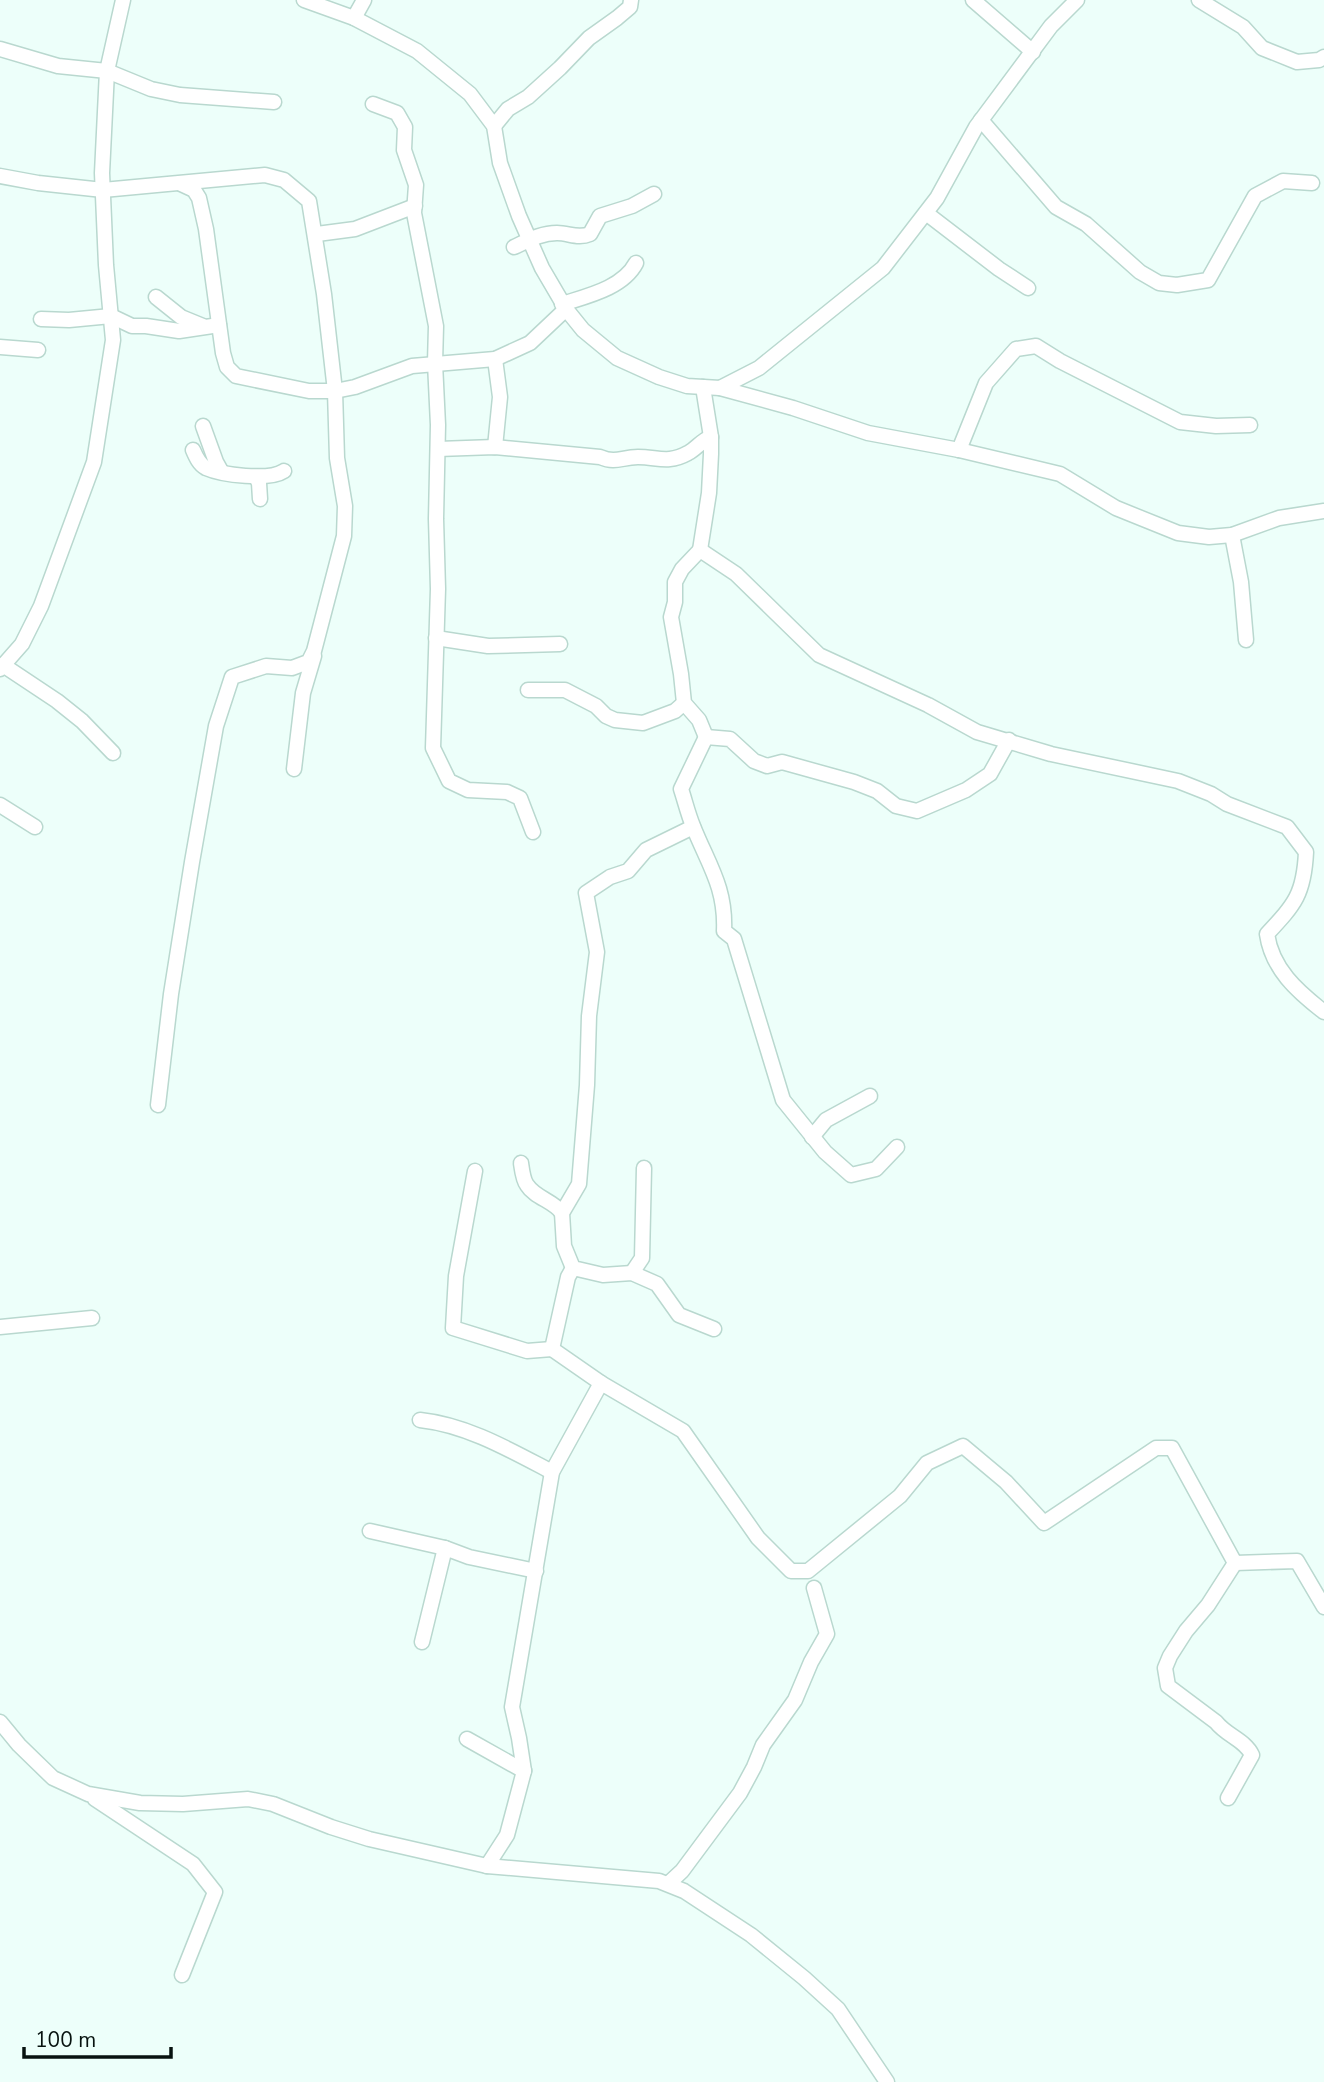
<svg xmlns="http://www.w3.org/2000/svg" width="1324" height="2082" viewBox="0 0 1324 2082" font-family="'Nunito Sans',sans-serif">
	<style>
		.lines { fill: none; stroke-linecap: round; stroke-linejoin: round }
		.minor-casing { stroke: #b9d8cf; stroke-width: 17 }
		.minor { stroke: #fff; stroke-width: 14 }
	</style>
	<rect width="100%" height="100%" fill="#edfffa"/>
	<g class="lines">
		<g class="minor-casing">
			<g id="minor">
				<polyline points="304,0 354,18 417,51 470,94 494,126 500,163 519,216 542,268 566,309 583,330 617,358 659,377 687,386 720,388 759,368 883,268 937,198 976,127 1051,26 1077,0"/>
				<polyline points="973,0 1033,52"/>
				<polyline points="1199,0 1243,27 1262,48 1297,62 1319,60 1324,57"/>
				<polyline points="354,18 364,0"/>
				<polyline points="0,49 58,66 107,71 151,89 180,95 274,102"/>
				<polyline points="373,104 397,113 405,127 404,150 416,185 414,213 436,326 435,363 438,425 436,519 438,589 433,748 449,781 468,790 507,792 520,798 533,832"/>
				<polyline points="981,120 1056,207 1086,224 1140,272 1159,283 1177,285 1208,280 1255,196 1283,181 1312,183"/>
				<polyline points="494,126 508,109 528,97 560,68 589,38 617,18 630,7 631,0"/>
				<polyline points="0,176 38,183 103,190 265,175 284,180 309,201 324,294 335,391 337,458 345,506 344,536 314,651 307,665 308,662 292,668 266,666 232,677 216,726 192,862 171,994 158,1105"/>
				<polyline points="181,184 194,190 199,198 206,229 223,353 227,367 236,376 309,391 335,391 355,387 412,366 495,359 530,343 566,309"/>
				<polyline points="926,213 999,269 1028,288"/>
				<polyline points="317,234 355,229 415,206"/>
				<path d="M514 247C529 240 541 233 557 233 569 233 578 239 590 234L600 216 632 206 654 194"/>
				<polyline points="156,297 181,317 203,326"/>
				<path d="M562 304C587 296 623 288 636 263"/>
				<polyline points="41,319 69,320 111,316 132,326 146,326 179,331 219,325"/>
				<polyline points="0,347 38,350"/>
				<polyline points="495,359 500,397 495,447"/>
				<polyline points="720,388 793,408 868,433 959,450 1060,474 1116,508 1178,533 1209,537 1232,535 1279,518 1324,511"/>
				<polyline points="203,426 216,462 221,471"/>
				<path d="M438 449 495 447 600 457C617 464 621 457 638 457 658 457 668 464 688 453 696 449 702 440 711 437"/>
				<path d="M193 450C196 457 199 464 206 468 222 475 269 481 284 471"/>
				<polyline points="959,450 986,383 1016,349 1036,346 1060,361 1180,422 1216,426 1250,425"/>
				<polyline points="256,477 259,483 260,499"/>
				<polyline points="1232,535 1241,582 1246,640"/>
				<polyline points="700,550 709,493 711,454 711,437 703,387"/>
				<polyline points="436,638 488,646 560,644"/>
				<polyline points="3,665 57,701 82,721 113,753"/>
				<polyline points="0,669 22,644 41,606 94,462 113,340 106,265 102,173 107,71 123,0"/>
				<polyline points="528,690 565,690 596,706 606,716 615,720 643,723 675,711 684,703"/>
				<path d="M706 737 699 720 684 703 681 674 671 617 675 602V582L682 569 700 550 736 574 819 655 928 705 977 732 1051 754 1178 781 1211 794 1227 804 1287 827 1306 852C1304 894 1295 904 1267 934 1272 969 1297 991 1324 1012"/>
				<polyline points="294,769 303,693 314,656"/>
				<polyline points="0,805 35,827"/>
				<polyline points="693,827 646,850 628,871 610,877 586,893 597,952 589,1016 587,1085 579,1184 562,1213 564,1246 573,1268 603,1275 632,1273 657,1284 679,1315 714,1329"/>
				<polyline points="812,1137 826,1120 870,1096"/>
				<path d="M897 1147 876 1169 851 1175 825 1152 783 1100 734 939 724 931C726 887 708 864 693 826 688 814 685 801 681 789L706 737 730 739 754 761 767 766 782 762 854 782 877 791 896 806 917 811 966 790 990 774 1009 740"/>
				<path d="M521 1163C522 1170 523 1180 527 1185 535 1198 554 1201 562 1213"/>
				<polyline points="475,1171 456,1276 453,1328 527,1351 552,1349"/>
				<polyline points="573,1268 568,1277 552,1349 601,1383"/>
				<polyline points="632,1273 642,1258 644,1168"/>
				<polyline points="0,1327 92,1318"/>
				<path d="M420 1420C467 1425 510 1450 552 1472"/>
				<polyline points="370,1531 445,1548"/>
				<polyline points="1235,1563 1297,1561 1324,1607"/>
				<polyline points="422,1642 445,1548 469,1557 536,1571"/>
				<polyline points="0,1722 19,1745 53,1778 88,1794 140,1803 183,1804 248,1799 273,1804 331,1827 369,1839 487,1866 659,1881 684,1891 751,1935 804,1978 838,2009 887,2082"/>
				<polyline points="467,1739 524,1771 507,1835 487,1866"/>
				<polyline points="524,1771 519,1738 512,1707 552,1472 601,1383 683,1431 758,1538 791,1571 808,1571 900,1496 927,1463 963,1446 1006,1482 1044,1523 1156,1448 1172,1448 1235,1563"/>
				<path d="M1228 1798 1252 1755C1245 1740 1227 1736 1216 1722L1168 1686 1165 1668 1170 1656 1186 1631 1208 1605 1235 1563"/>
				<polyline points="95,1799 193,1864 215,1892 182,1975"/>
				<polyline points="668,1884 682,1871 740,1793 754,1767 763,1745 795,1700 811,1662 827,1634 814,1588"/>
			</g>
		</g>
		<use href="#minor" class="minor"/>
	</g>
	<path d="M24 2047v10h147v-10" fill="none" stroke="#081310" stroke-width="3.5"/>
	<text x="35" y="2047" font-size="21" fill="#081310" stroke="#edfffa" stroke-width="5" paint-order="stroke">100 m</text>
</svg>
